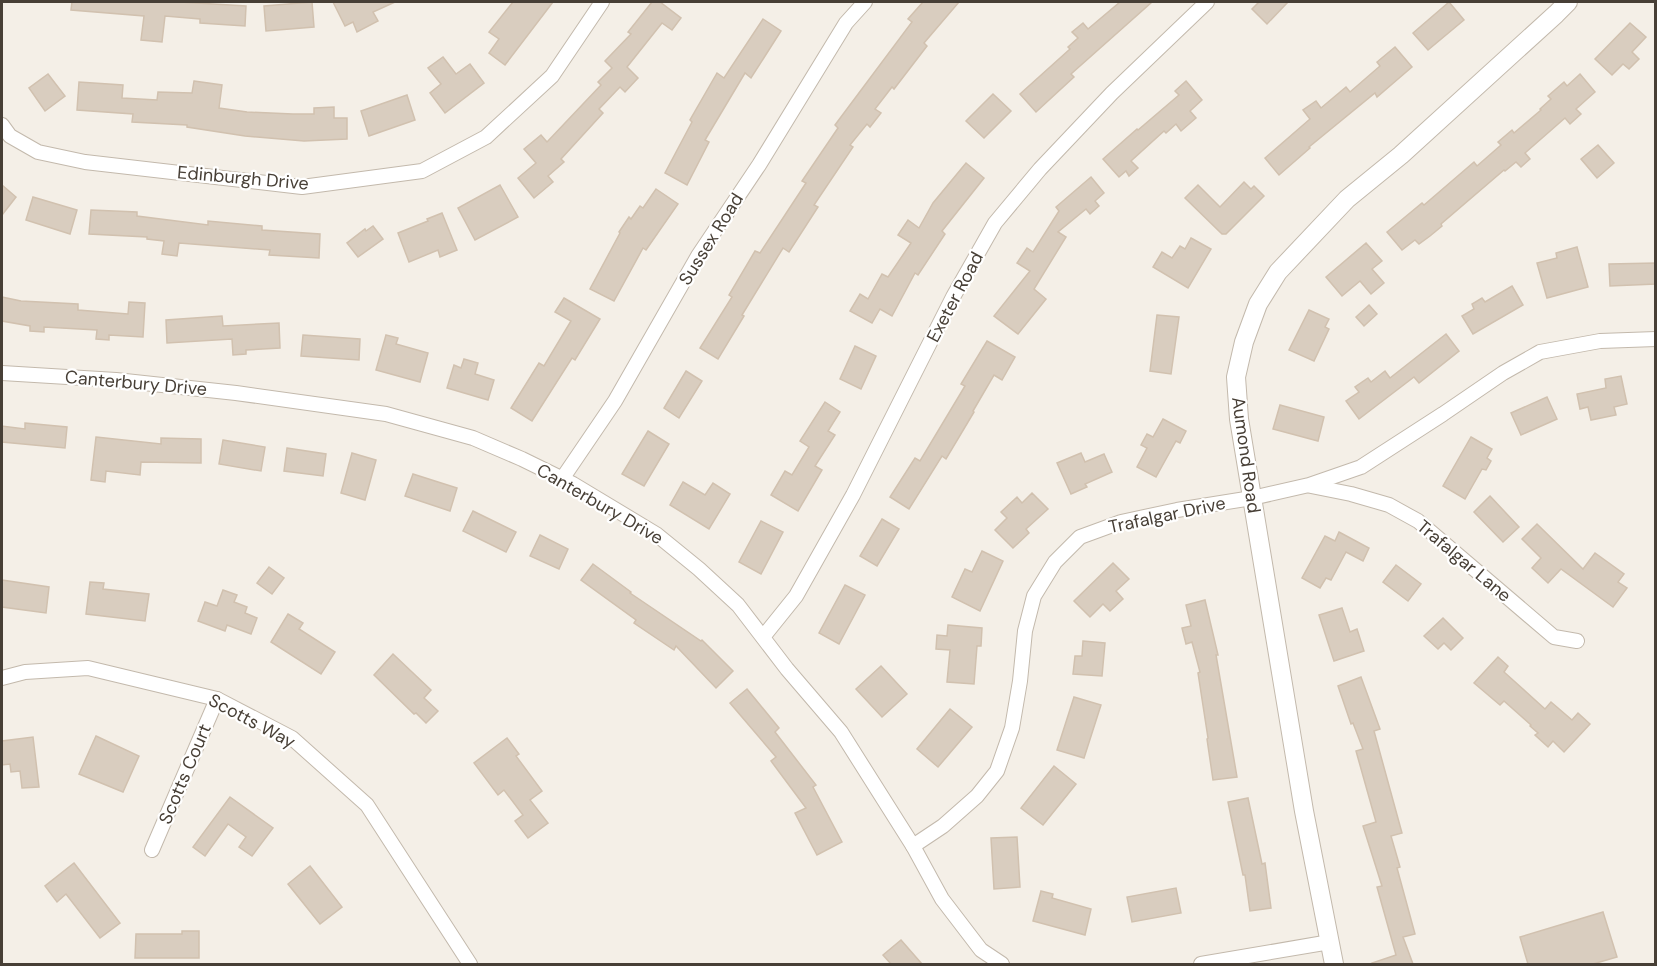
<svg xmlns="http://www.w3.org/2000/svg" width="1657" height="966" viewBox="0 0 1657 966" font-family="'DM Sans',sans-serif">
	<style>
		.building { fill: #d9cdbf; stroke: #d1c1af; stroke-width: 1.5 }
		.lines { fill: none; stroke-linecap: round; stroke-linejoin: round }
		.minor-casing { stroke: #c3b9ac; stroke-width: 16 }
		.tertiary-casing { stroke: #c3b9ac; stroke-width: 20 }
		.minor { stroke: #fff; stroke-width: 14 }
		.tertiary { stroke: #fff; stroke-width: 18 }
		.labels { text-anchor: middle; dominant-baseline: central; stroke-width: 4.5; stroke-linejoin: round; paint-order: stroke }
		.street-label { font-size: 18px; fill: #473f36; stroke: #fff }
	</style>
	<rect width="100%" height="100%" fill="#f4efe7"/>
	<g class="building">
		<polygon points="72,2 180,2 246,6 245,26 200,23 200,19 165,16 162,42 141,40 144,16 71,10"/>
		<polygon points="312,2 314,27 266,31 264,6"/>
		<polygon points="333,2 395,2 373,12 378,21 357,32 353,22 345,26"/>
		<polygon points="513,2 553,2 505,65 489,53 499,39 489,32"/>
		<polygon points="652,2 660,2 681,18 672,30 662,23 627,67 638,78 625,92 620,87 599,109 603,113 561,159 564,162 548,176 553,182 534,198 518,178 536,163 524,149 541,135 547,142 601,85 598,82 612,68 605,61 631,34 628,32"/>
		<polygon points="923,2 959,2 924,43 927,46 894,89 892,87 875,109 881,113 870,127 867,124 850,145 853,147 814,205 818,207 789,252 783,248 742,315 744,316 718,359 700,348 732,297 729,295 755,251 760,253 806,183 802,181 838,128 835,125 912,22 908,19"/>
		<polygon points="1120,2 1152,2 1071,74 1074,77 1036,112 1020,94 1070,49 1068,47 1078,38 1072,32 1083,23 1088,29"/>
		<polygon points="1259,2 1288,2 1267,24 1252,9"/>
		<polygon points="1449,2 1464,20 1428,50 1413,33"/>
		<polygon points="763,19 781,31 751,78 745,73 705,140 709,142 687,185 665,173 692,122 690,120 717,73 724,78"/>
		<polygon points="1630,23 1646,37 1632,52 1639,59 1629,69 1623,64 1612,75 1595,59"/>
		<polygon points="1395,47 1412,67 1377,97 1375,93 1309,147 1310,148 1279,175 1265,158 1310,119 1303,110 1316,101 1321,108 1346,87 1350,92 1380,66 1377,62"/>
		<polygon points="443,57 456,74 470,64 484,83 445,113 430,93 441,84 428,68"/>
		<polygon points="48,74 65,96 45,111 29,88"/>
		<polygon points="1580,74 1595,92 1576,109 1581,114 1570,124 1565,118 1525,153 1530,159 1521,167 1516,162 1505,171 1504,170 1441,224 1442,226 1430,236 1419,244 1415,240 1402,250 1387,232 1422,203 1424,205 1474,162 1477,166 1501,145 1498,142 1512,130 1514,133 1541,110 1540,109 1551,99 1548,96 1564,82 1567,86"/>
		<polygon points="194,81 222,85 219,108 247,112 293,114 314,114 314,108 334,107 334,118 347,118 347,139 304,141 245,136 187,127 187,125 132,122 133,114 77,110 79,82 123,85 122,98 157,100 158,92 192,93"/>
		<polygon points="1186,81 1202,100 1190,111 1196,118 1181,131 1176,124 1166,133 1164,131 1131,161 1138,168 1129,176 1126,171 1119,177 1103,159 1137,129 1138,130 1179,95 1175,91"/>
		<polygon points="993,94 1011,111 984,138 966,121"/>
		<polygon points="407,95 415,120 369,136 361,111"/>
		<polygon points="1598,145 1614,163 1597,178 1581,159"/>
		<polygon points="966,163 984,178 942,231 945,234 918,275 915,273 892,316 880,309 872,323 850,311 860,294 868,299 882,274 888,277 911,243 898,235 908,220 919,228 933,203"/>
		<polygon points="1091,177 1104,193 1095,201 1099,206 1090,214 1086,209 1058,232 1066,237 1034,289 1046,299 1018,334 994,316 1030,271 1017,263 1027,248 1033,252 1059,211 1056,207"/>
		<polygon points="1244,182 1251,189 1254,186 1264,196 1226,234 1222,234 1185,198 1198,185 1220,207"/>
		<polygon points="2,185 16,197 2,215"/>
		<polygon points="500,185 518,217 475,240 458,208"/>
		<polygon points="656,189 678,204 646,250 643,248 614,301 590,289 620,233 619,232 629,217 631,219 640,206 643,208"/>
		<polygon points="33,197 77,210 70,234 26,220"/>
		<polygon points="91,210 137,212 137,216 208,225 208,221 262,226 262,230 320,234 319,258 269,255 270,250 179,243 177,256 162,254 164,241 147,239 147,237 89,234"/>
		<polygon points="442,213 457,250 440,257 438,250 409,262 398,233 428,221 427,219"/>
		<polygon points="373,226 383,239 358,257 347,243 365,229 366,231"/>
		<polygon points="1191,238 1211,249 1188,288 1153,267 1162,252 1172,258 1180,246 1185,249"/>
		<polygon points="1366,243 1382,261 1372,269 1384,283 1371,294 1360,281 1342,296 1326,277"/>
		<polygon points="1577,247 1588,287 1547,298 1537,263 1557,258 1556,253"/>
		<polygon points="1656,263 1656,284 1610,286 1609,264"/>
		<polygon points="1512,286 1523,305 1473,334 1462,316 1474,309 1472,304 1482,298 1485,302"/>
		<polygon points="2,297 21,301 78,304 78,310 128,314 129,302 145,303 143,337 109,335 109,340 96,339 97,330 44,327 44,332 30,331 30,326 2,321"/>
		<polygon points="564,298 600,319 575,360 572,358 532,421 511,408 539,363 544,366 571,321 555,312"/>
		<polygon points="1369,305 1377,314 1364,326 1356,317"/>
		<polygon points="1309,310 1329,319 1325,327 1329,329 1314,361 1289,350"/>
		<polygon points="1157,315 1179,317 1171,374 1150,371"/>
		<polygon points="222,316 223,326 279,323 280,348 246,350 246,354 233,355 232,339 167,343 166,320"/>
		<polygon points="1446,334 1459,351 1419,383 1414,377 1359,419 1346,401 1359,392 1355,387 1368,378 1371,382 1385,371 1390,378"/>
		<polygon points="303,335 360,339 359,360 301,356"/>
		<polygon points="386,335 398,338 396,344 428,353 420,382 376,370"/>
		<polygon points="987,341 1015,357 1002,380 994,375 973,411 974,412 946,459 942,456 909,509 890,497 915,458 920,461 965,386 961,384"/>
		<polygon points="855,346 876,356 861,389 840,379"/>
		<polygon points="464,359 478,363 475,374 494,380 488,400 447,388 454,365 461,368"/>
		<polygon points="686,371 702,381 679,418 664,408"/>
		<polygon points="1621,376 1627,404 1614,407 1616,415 1591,420 1588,407 1580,409 1577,394 1606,388 1605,379"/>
		<polygon points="1547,397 1557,419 1521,435 1511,413"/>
		<polygon points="825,402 840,412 828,431 835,435 815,466 822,470 798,511 771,495 785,471 792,475 809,447 800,441"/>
		<polygon points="1280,405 1324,417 1318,441 1273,429"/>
		<polygon points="1163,419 1186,431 1180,443 1176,441 1156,477 1137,467 1147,448 1141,445 1147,434 1153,437"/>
		<polygon points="25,423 67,427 65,448 2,442 2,426 25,429"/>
		<polygon points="648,431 669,444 644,486 622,474"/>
		<polygon points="96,437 161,444 161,438 201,439 201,463 141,462 140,475 106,471 105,482 91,480"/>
		<polygon points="1471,437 1492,449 1487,458 1491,461 1486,470 1482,469 1465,499 1443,486"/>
		<polygon points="223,440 265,447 261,471 219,464"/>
		<polygon points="287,448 326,454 323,476 284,471"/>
		<polygon points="352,453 376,460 365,500 341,493"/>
		<polygon points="1081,453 1085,462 1104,454 1112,472 1085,484 1087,487 1071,494 1057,463"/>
		<polygon points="413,474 457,488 450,511 405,496"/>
		<polygon points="683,482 705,495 713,483 730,494 709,529 670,505"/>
		<polygon points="1032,493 1048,509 1026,529 1029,533 1013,548 995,530 1007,518 1001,512 1017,497 1022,503"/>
		<polygon points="1490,496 1519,527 1503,542 1474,512"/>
		<polygon points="473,511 516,532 506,552 463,531"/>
		<polygon points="882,519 899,529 877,566 860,556"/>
		<polygon points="761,521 783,532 761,574 739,562"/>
		<polygon points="1537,524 1583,569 1595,553 1624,574 1618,582 1627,588 1613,607 1561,569 1548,583 1532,568 1541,558 1522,539"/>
		<polygon points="1339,532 1369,548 1363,561 1346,552 1331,580 1326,578 1320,588 1302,578 1325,536 1335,541"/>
		<polygon points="540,535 568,549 559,569 530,556"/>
		<polygon points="982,551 1003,561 980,611 952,597 965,569 972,572"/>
		<polygon points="1113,563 1129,579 1116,591 1123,599 1110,611 1103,604 1090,617 1074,601"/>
		<polygon points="593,564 631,592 630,593 701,641 702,640 733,671 716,688 676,646 674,650 634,623 636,620 581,580"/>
		<polygon points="1396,565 1421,584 1408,601 1383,582"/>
		<polygon points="269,567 284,578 272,594 257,583"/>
		<polygon points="2,580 49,587 46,613 2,607"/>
		<polygon points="90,582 104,583 103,589 149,594 145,621 86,614"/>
		<polygon points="845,585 865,595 839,644 819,633"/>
		<polygon points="223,590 237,595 234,602 247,607 245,613 257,618 251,634 227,625 225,631 198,621 205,602 217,606"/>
		<polygon points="1205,600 1218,655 1216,655 1237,777 1213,780 1207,739 1208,738 1198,673 1200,672 1192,642 1186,644 1182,628 1191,626 1186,605"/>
		<polygon points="1342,608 1350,632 1357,629 1364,651 1334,661 1319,615"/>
		<polygon points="288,614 303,623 299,629 335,652 321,674 271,642"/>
		<polygon points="1443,618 1463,638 1451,650 1444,643 1438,649 1424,636"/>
		<polygon points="948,625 982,628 981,646 977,646 974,684 947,682 950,650 936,649 937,635 947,636"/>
		<polygon points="1083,641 1105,643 1102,676 1073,674 1075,656 1082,656"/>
		<polygon points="393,654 431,690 424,698 438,711 426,723 416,713 414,714 374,675"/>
		<polygon points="1498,657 1508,666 1504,672 1545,709 1551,702 1572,720 1578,713 1590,724 1564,752 1553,741 1548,747 1535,735 1538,733 1530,726 1531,725 1504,701 1500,705 1474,683"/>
		<polygon points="881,666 907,694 882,717 856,689"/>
		<polygon points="1361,677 1380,729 1374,731 1402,833 1391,836 1400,867 1397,868 1415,934 1403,937 1413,964 1373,964 1372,963 1396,955 1377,887 1382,886 1363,826 1376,822 1356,751 1363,749 1353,723 1351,724 1338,686"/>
		<polygon points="747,689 779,728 775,732 816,785 813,787 842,842 817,855 795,813 806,808 771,761 776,757 730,703"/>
		<polygon points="1074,697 1101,705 1084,758 1057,750"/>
		<polygon points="950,709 972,727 938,767 917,749"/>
		<polygon points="96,736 139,756 123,792 79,774"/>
		<polygon points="33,737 39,787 22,788 20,771 11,772 10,764 2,765 2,741"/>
		<polygon points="507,738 519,754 516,756 542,791 530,800 548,823 528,838 515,821 523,815 504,790 498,795 474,763"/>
		<polygon points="1054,766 1076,784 1043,825 1021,808"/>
		<polygon points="230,797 273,828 252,856 239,847 246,837 228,824 205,856 193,847"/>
		<polygon points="1248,798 1262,864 1265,863 1271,908 1250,911 1245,875 1243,875 1228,802"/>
		<polygon points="1017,837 1020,887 994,889 991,838"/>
		<polygon points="74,863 120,923 100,938 66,894 57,902 45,886"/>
		<polygon points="310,866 342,907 320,924 288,884"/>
		<polygon points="1176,888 1181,913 1132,922 1127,897"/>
		<polygon points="1041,891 1053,894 1052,898 1091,909 1085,935 1033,921"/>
		<polygon points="1603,912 1617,957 1593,964 1528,964 1520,937"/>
		<polygon points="182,931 199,931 199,958 135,958 136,934 182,934"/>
		<polygon points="901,940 922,964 891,964 883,955"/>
	</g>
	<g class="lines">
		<g class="minor-casing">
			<g id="minor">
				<polyline points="2,125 10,136 38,152 85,162 302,187 422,171 486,137 552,76 602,2"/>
				<polyline points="2,373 116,380 236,393 386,414 473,438 522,459 573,484 656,534 699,569 738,605 787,669 841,732 913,846 942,899 981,950 1002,964"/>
				<polyline points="562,479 615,401 698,256 759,165 846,23 865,2"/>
				<polyline points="1311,486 1351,494 1389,505 1418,521 1554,637 1577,641"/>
				<polyline points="763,637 796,596 853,495 953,297 995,223 1040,169 1112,93 1207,2"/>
				<polyline points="2,678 25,672 88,668 217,699 292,738 367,805 470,964"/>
				<polyline points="913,846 943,826 977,796 997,771 1012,728 1020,681 1025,631 1034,596 1055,562 1080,537 1121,522 1177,510 1252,498 1309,485 1361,467 1443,414 1503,373 1540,352 1600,341 1656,339"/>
				<polyline points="152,850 217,699"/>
				<polyline points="1201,964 1330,942"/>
			</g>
		</g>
		<g class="tertiary-casing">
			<polyline id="tertiary" points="1334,964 1304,811 1239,419 1236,377 1244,342 1258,304 1278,272 1347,199 1401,155 1556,14 1568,2"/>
		</g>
		<use href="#minor" class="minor"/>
		<use href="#tertiary" class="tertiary"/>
	</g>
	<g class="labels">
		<g class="street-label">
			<text transform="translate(243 178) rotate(5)">Edinburgh Drive</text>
			<text transform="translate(711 239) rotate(-58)">Sussex Road</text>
			<text transform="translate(955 297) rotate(-62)">Exeter Road</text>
			<text transform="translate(136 383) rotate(5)">Canterbury Drive</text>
			<text transform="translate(1246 455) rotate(82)">Aumond Road</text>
			<text transform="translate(600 504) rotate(30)">Canterbury Drive</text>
			<text transform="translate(1167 515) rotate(-12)">Trafalgar Drive</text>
			<text transform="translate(1464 561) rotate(40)">Trafalgar Lane</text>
			<text transform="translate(252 721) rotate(28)">Scotts Way</text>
			<text transform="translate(185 774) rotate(-67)">Scotts Court</text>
		</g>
	</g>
	<rect width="1657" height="966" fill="none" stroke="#473f36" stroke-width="6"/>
</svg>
